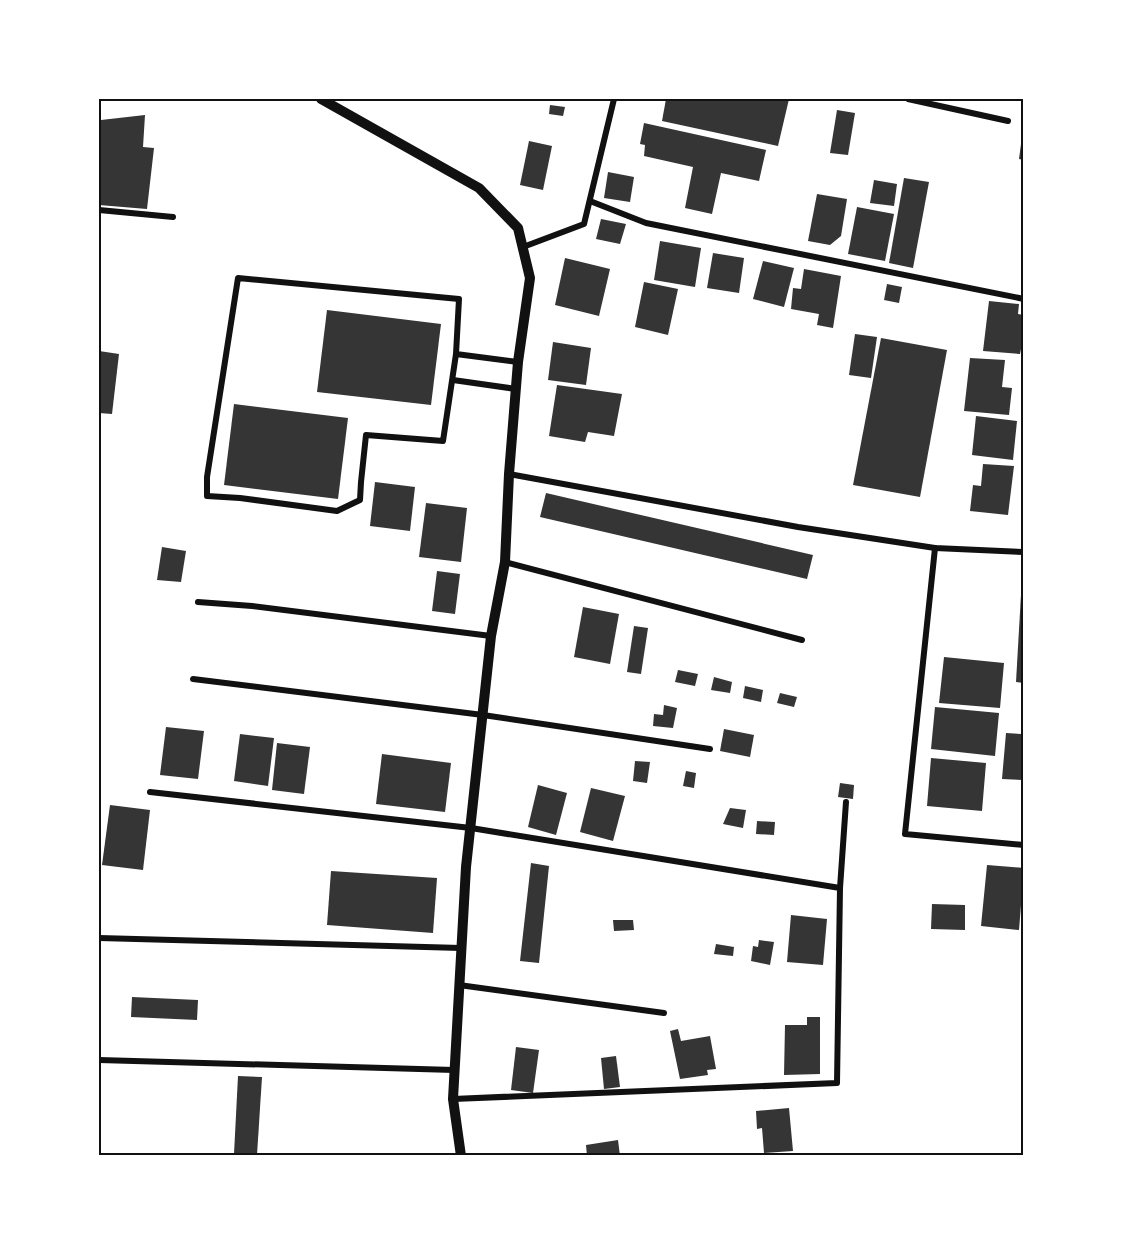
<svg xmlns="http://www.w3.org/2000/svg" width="1123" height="1255" viewBox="0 0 1123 1255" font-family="Jost,sans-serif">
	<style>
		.building { fill: #353535 }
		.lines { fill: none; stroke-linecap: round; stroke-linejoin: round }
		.minor { stroke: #111; stroke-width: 6 }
		.tertiary { stroke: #111; stroke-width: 10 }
		.neatline { fill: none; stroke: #111; stroke-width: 2 }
	</style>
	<rect width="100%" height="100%" fill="#fff"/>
	<g class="building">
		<polygon points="666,99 789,99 778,146 662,121"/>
		<polygon points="550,105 565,107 563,116 549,114"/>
		<polygon points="837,110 855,113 848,155 830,153"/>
		<polygon points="145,115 143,147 154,148 147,209 99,205 99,131 101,120"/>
		<polygon points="644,123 766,150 759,181 721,173 712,214 685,208 693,167 644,156 645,145 640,144"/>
		<polygon points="529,141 552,146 543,190 520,185"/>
		<polygon points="1021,144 1024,144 1024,160 1019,159"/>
		<polygon points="608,172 634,177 630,202 604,198"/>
		<polygon points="904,178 929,182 913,268 889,263"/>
		<polygon points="874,180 897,184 894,206 870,203"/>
		<polygon points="817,194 847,199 841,236 830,245 808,241"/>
		<polygon points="857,207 894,214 885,261 848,254"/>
		<polygon points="601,219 626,224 620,244 596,239"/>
		<polygon points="660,241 701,248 695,287 654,280"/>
		<polygon points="713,253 744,258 739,293 707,288"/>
		<polygon points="565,258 610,269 599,316 555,305"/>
		<polygon points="763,261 794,268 784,307 753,299"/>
		<polygon points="804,269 841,276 833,328 817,325 819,314 791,309 793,288 801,289"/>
		<polygon points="644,282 678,289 668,335 635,327"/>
		<polygon points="887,284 902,287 899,303 884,300"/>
		<polygon points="989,301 1019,304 1018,314 1024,315 1024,349 1021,349 1020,354 983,351"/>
		<polygon points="327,310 441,324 431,405 317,392"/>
		<polygon points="855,334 877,337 871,378 849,375"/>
		<polygon points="881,338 947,350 920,497 853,485"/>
		<polygon points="553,342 591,348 586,385 548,380"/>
		<polygon points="99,351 119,354 112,414 99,413"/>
		<polygon points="970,358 1005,360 1002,387 1012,388 1009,415 964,411"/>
		<polygon points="557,385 622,394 614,436 588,432 585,442 549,436"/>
		<polygon points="234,404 348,418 338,499 224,485"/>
		<polygon points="976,416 1017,421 1013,460 972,455"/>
		<polygon points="983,464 1014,466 1008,515 970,511 973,485 981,486"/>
		<polygon points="375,482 415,487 410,531 370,526"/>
		<polygon points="546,493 813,555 807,579 540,517"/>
		<polygon points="426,503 467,508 461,562 419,557"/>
		<polygon points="162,547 186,551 181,582 157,580"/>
		<polygon points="437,571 460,574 455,614 432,611"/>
		<polygon points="1022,577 1024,577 1024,683 1016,682"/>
		<polygon points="583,607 619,614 610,664 574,657"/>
		<polygon points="634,626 648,628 641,674 627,672"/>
		<polygon points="944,657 1004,663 1000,708 939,703"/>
		<polygon points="678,670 698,674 695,686 675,682"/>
		<polygon points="714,677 732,682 730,693 711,690"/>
		<polygon points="745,686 763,690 761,702 743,698"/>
		<polygon points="780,693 797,697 794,707 777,703"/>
		<polygon points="664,705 677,708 673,728 653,726 654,714 663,715"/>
		<polygon points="935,707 999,713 995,756 931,749"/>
		<polygon points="166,727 204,731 198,779 160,775"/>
		<polygon points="724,729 754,735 750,757 720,751"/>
		<polygon points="1023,729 1024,729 1024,780 1002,779 1006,733 1022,734"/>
		<polygon points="240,734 274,738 268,786 234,781"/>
		<polygon points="277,743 310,747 304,794 272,790"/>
		<polygon points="382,754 451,763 445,812 376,804"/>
		<polygon points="931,758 986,763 982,811 927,806"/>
		<polygon points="635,761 650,762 647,783 633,781"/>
		<polygon points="686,771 696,773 694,788 683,786"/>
		<polygon points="840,783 854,785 853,799 838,797"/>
		<polygon points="538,785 567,793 556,835 528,827"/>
		<polygon points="591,788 625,796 613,841 580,832"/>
		<polygon points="110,805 150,810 143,870 102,865"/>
		<polygon points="730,808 746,810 743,828 723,824"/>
		<polygon points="757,821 775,822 774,835 756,834"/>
		<polygon points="531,863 549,866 539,963 520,961"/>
		<polygon points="987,865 1024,868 1019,930 981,926"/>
		<polygon points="331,871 437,878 433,933 327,925"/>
		<polygon points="932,904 965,905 965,930 931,929"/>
		<polygon points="791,915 827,919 823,965 787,962"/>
		<polygon points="613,920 633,920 634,930 614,931"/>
		<polygon points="759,940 774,942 770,965 751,961 753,946 758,947"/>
		<polygon points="716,944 734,947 733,956 714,954"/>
		<polygon points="132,997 198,1000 197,1020 131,1017"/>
		<polygon points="807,1017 820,1017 820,1074 784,1075 785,1025 807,1025"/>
		<polygon points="678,1029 681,1041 710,1036 716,1069 707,1070 708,1075 680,1079 670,1031"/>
		<polygon points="516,1047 539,1050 533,1093 511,1090"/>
		<polygon points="616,1056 620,1087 604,1089 601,1058"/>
		<polygon points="238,1076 262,1077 257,1155 234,1154"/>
		<polygon points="789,1108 793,1151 764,1153 762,1128 757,1129 756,1111"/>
		<polygon points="618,1140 620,1156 587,1156 586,1145"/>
	</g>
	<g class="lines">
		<g class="minor">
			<polyline points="908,99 1008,121"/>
			<polyline points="590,201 646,223 1024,299"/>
			<polyline points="99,210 173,217"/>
			<polyline points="523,247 584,224 614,99"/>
			<polyline points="456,354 443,441 366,435 361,482 360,500 337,511 240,498 207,496 207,477 238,278 459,299 456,354 518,362"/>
			<polyline points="453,380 516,389"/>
			<polyline points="509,474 798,527 935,548 1024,552"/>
			<polyline points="935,548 905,834 1024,845"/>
			<polyline points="505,562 802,640"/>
			<polyline points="198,602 252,606 491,636"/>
			<polyline points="193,679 483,715 710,749"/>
			<polyline points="150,792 471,828 840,888 837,1083 453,1099"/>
			<polyline points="840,888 846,802"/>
			<polyline points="99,938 461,948"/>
			<polyline points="459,985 664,1013"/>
			<polyline points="99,1060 454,1070"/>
		</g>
		<polyline class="tertiary" points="321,99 479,188 518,228 530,278 518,362 509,474 505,562 491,636 466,867 453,1099 461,1156"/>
	</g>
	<rect width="1123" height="1255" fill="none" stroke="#ffffff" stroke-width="201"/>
	<rect x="100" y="100" width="922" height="1054" class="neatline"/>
</svg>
